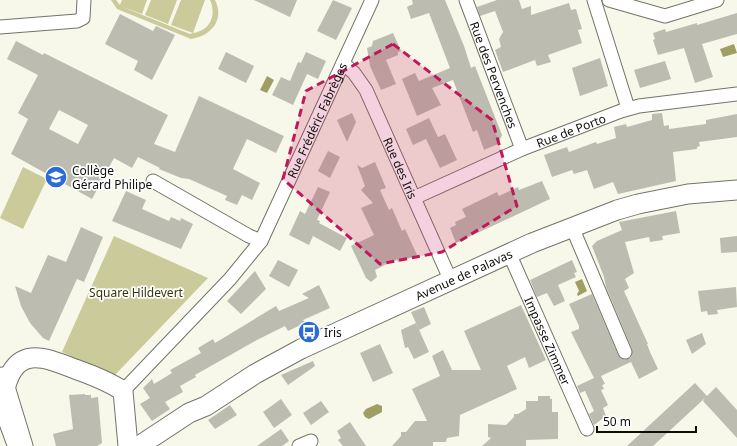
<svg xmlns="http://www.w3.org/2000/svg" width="737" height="446" viewBox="0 0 737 446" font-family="'Noto Sans',sans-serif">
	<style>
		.green { fill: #caca9b }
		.water { fill: #9e9e65 }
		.building { fill: #bcbdb0; fill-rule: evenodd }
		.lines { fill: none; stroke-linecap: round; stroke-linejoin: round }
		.street-casing { stroke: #737367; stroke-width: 15 }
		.secondary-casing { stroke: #737367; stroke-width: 21 }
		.street { stroke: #fff; stroke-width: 13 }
		.secondary { stroke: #fff; stroke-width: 19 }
		.marked { fill: #c2185b; fill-opacity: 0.2; stroke: #c2185b; stroke-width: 3; stroke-dasharray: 8 5; stroke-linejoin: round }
		.labels { text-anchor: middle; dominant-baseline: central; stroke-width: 3.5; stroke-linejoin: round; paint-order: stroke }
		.street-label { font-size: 12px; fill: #0e0e09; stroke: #fff }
		.poi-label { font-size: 12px; fill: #0e0e09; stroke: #fff; text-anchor: start }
		.park-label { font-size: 12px; fill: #373607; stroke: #fff }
	</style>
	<rect width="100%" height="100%" fill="#f8f8ea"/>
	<g class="green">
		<path d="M111 0H116L120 5 122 0H147L142 14 120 6 190 34 193 33 171 25 181 0H205L193 33C210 31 217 15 210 0H215C225 20 211 36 191 39L117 9Z"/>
		<polygon points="151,0 177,0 168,24 145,15"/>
		<polygon points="23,167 47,179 23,229 0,218"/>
		<polygon points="114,236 208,278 113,377 62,352"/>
	</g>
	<g class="water">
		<polygon points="734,44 737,53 723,57 720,49"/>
		<polygon points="267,76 274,80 267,93 260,90"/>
		<polygon points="582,279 587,291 578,296 577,294 579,291 575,282"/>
		<polygon points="377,404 382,406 382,412 369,419 365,417 363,413 366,409"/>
	</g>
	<g class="building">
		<polygon points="254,0 297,0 290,17"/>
		<polygon points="333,0 352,8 336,40 317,31"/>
		<polygon points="412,0 445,0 464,46 471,68 475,66 502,135 498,144 484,150 477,130 473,132 453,80 432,88 441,105 417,116 402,79 415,73 419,81 450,68 429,13 411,19 407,7 413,4"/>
		<polygon points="497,0 519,0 522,9 531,6 531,15 569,3 571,10 576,9 582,29 578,30 582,43 548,55 551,62 537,66 535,60 503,72 495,50 501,47 499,39 503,32 495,11 480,16 477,7"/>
		<polygon points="737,13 737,34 702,44 713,77 695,83 684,48 658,55 653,40 655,39 653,33 665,29 666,32 697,23 697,25"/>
		<polygon points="120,14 153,31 156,26 175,35 152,80 134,70 138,61 105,44"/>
		<polygon points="393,33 401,51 398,52 398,55 386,60 396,84 381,90 370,66 367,48 372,46 373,41"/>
		<path d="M16 41 43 55 44 53 168 115 154 144 175 152 199 96 284 136 276 153 247 139 233 169 260 183 252 200 242 195 237 205 225 200 227 196 189 179 181 178 159 169 160 168 138 157 132 168 114 158 92 199 11 154 28 119 18 113 38 75 7 59ZM59 110 88 125 78 144 49 129Z"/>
		<polygon points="226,52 254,66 246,83 218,69"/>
		<polygon points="306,52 326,61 318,79 307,74 293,105 272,95 281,77 290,81 298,62 301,63"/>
		<polygon points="600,58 608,86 580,96 572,68"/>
		<polygon points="665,61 671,79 640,88 634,70"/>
		<polygon points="352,113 356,122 347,142 337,120"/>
		<polygon points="662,113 664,126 669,125 669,129 706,124 706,120 737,114 737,137 699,142 700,146 697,147 697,149 673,152 676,181 618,194 613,182 594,189 587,170 574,174 572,170 552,177 544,155 567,147 569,152 596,142 597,144 616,138 614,127 626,124 627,127 652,120 652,114"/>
		<polygon points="429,118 438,137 445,134 457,160 440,168 426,139 413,145 406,129"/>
		<polygon points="328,151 340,157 330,178 318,171"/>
		<polygon points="375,162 386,188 380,190 389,210 392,208 402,231 405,229 417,255 398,262 397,259 375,270 377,277 371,282 366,278 351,246 374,235 361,208 373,203 361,190 365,186 357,165 362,168"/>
		<polygon points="542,181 550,199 456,243 450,228 456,225 455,222 466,217 462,209 497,192 499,196 518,187 519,190"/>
		<polygon points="318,187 330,192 317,220 320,221 319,223 347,238 340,251 313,236 309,245 289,235 300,211 305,214"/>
		<polygon points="126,191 146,200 142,209 169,221 171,217 180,221 181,218 193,224 181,249 112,221"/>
		<polygon points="676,211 680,233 662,236 663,240 650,242 649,237 625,242 634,273 625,279 629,288 624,291 648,344 647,344 650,352 658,369 639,379 631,362 601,376 605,384 602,385 604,389 601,390 608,405 603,408 606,416 594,425 589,414 594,411 585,391 580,393 577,386 594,378 571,332 579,329 579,326 569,304 592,294 618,355 624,360 631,357 632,349 606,287 604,277 592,246 597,241 622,230 619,222"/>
		<polygon points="81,227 103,237 84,282 77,279 49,341 43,338 30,323 21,306 15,286 31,293 48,255 66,262"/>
		<polygon points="737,236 737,252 721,253 720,238"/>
		<polygon points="278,260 298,270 289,287 269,276"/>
		<polygon points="572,260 577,272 574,273 576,277 558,285 565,301 554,306 547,293 537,297 530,280"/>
		<polygon points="255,271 266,289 241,314 227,301"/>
		<polygon points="319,285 330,308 303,320 305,323 288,331 285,326 257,340 195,375 196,377 180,386 183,392 165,402 170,409 152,421 140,404 150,398 143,388 152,379 154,384 172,373 170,370 201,353 198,348 213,339 215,343 276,306 279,311 309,298 302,294"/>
		<polygon points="736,287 737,307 717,310 718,314 708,315 707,311 701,312 698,291"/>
		<polygon points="521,305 546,360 529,368 525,357 507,366 517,389 460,415 459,436 447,438 446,442 433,442 433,446 392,446 401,436 401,432 406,432 415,421 427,421 412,389 440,376 432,356 443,350 452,370 481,370 464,331"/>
		<polygon points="424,307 431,324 419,330 411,312"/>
		<polygon points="416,323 429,352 414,359 408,347 405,348 401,330"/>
		<polygon points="702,333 706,344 692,354 686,340"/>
		<polygon points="380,344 393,373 373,382 360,353"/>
		<polygon points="313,361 315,366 288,385 281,375"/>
		<polygon points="695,383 707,396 716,387 737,410 737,438 703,401 705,398 653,446 627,446"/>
		<polygon points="85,394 85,395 91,395 91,398 98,397 102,443 97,446 56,446 53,434 73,429 69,395"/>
		<polygon points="538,396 550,396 550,399 552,399 552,412 558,412 558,439 526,440 526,446 482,446 491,438 488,437 488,424 506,425 514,417 514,414 518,414 526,409 526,401 538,401"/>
		<polygon points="281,399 292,415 274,428 263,412"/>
		<polygon points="321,401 329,412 311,425 303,413"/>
		<polygon points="230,405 237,415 215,429 208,420"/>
		<polygon points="350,422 366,446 343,446 338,440 341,438 337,431"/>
		<polygon points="281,429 289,441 282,446 257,446"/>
	</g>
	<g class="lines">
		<g class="street-casing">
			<g id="street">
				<path id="s1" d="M466 0 522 149"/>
				<polyline points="594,0 628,108"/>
				<polyline points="609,0 665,16 717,0"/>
				<polyline points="0,27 77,21 83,18 84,0"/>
				<path id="s2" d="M343 63 354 73 366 90 450 279"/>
				<polyline points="153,181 249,236 261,241"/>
				<path id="s3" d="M414 198 522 149 621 111 639 106 737 94"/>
				<polyline points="572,227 625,352"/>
				<path id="s4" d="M509 253 587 429"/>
				<path id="s5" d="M123 391 230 279 261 241 372 0"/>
				<polyline points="0,407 14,445"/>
				<polyline points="299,446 311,441"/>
			</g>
		</g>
		<g class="secondary-casing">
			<g id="secondary">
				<polyline points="2,377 23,446"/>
				<path d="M5 389C16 346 42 356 75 369 92 375 108 381 123 391L128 446"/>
				<path id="s6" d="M139 446 189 413 206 406 255 374 301 349 532 243 617 210 638 204 688 194 737 190"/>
			</g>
		</g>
		<use href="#street" class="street"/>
		<use href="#secondary" class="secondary"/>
	</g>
	<path class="marked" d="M393 44 492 120 517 206 442 252 380 264 283 179 306 91Z"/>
	<defs>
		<g id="school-disc" transform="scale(1.15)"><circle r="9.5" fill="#2a6bd8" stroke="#fff"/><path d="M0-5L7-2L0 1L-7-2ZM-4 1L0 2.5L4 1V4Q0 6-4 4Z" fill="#fff"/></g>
		<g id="bus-disc" transform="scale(1.15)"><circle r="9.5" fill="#2a6bd8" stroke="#fff"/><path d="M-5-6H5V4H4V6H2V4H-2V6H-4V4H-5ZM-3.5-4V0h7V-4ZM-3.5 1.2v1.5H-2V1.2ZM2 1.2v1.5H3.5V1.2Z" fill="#fff"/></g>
	</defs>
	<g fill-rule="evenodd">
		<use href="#school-disc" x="56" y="177"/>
		<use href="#bus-disc" x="309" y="332"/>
	</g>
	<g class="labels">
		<g class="street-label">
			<text stroke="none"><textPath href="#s1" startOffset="80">Rue des Pervenches</textPath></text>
			<text stroke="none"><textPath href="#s5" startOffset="337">Rue Frédéric Fabrèges</textPath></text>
			<text stroke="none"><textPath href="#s3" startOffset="171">Rue de Porto</textPath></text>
			<text stroke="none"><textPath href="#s2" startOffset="121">Rue des Iris</textPath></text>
			<text stroke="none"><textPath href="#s6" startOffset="368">Avenue de Palavas</textPath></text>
			<text stroke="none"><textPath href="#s4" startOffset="96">Impasse Zimmer</textPath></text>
		</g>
		<g class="poi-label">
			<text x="72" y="170">Collège<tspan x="72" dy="14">Gérard Philipe</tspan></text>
			<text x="324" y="332">Iris</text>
		</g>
		<g class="park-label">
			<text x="136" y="292">Square Hildevert</text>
		</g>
	</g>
	<path d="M597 426v6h99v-6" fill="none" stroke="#0e0e09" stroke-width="2"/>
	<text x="603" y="426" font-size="12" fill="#0e0e09" stroke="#ffffff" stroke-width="3" paint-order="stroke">50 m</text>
</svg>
